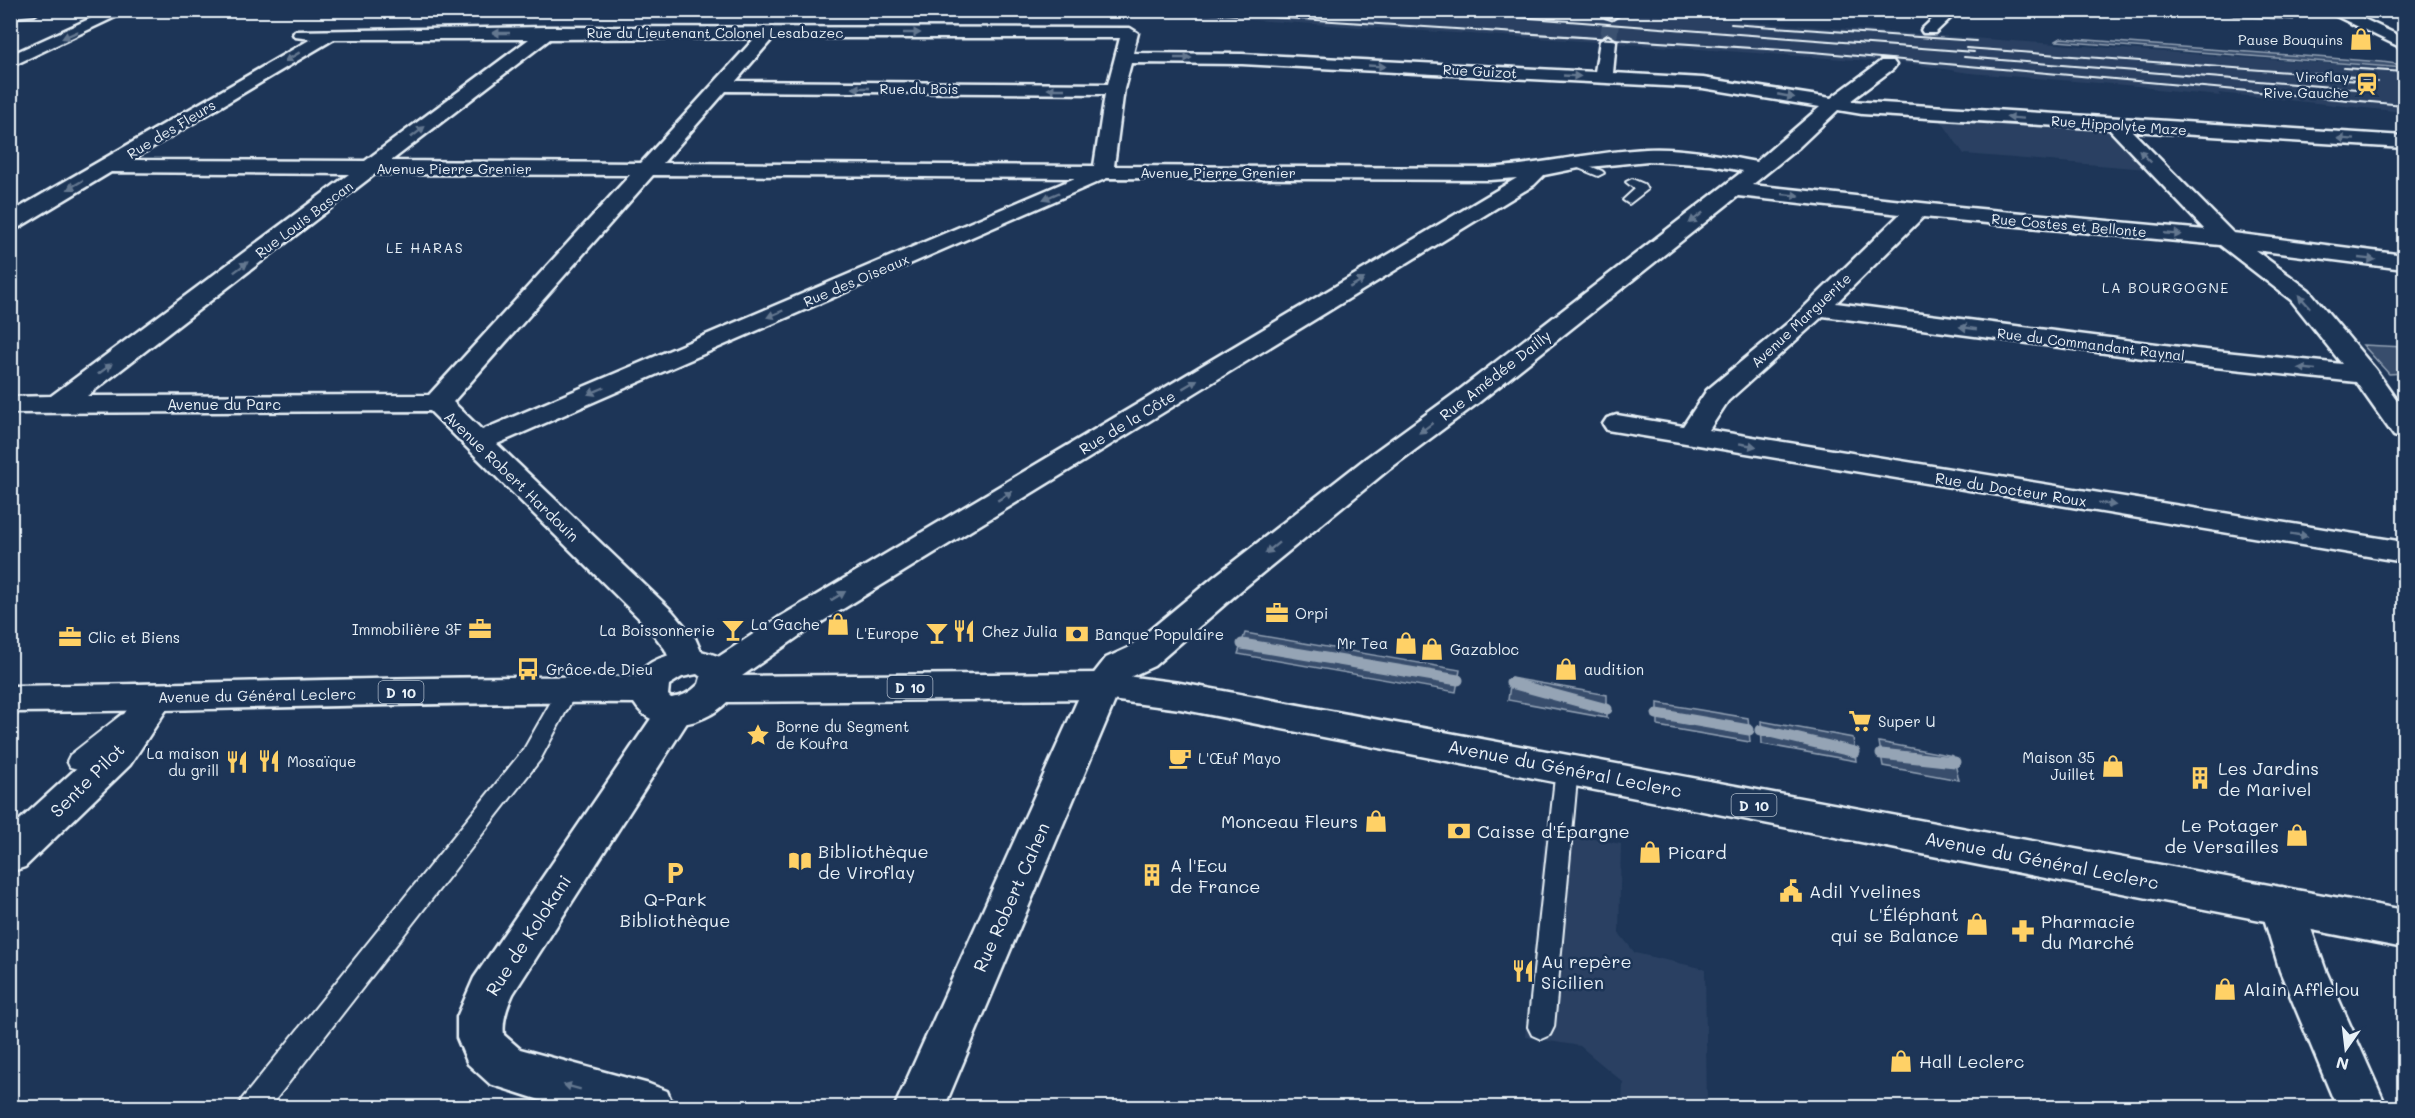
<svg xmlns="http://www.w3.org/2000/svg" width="2415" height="1118" viewBox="0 0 2415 1118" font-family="Mali,sans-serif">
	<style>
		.built { fill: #2a4162 }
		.green { fill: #374d6c; stroke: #909fb2; stroke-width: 1.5 }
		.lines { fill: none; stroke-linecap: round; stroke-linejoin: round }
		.stream { stroke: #95a4b5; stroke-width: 11 }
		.street-tunnel { stroke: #3b516f; stroke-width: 17; stroke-dasharray: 17 8; stroke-linecap: butt }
		.lane-casing { stroke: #e8f1f8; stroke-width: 4 }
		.street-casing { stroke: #e8f1f8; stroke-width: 5 }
		.secondary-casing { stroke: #e8f1f8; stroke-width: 5 }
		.primary-casing { stroke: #e8f1f8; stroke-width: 5 }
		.lane { fill: #1d3557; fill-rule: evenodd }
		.street { fill: #1d3557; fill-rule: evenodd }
		.secondary { fill: #1d3557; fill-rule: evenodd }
		.primary { fill: #1d3557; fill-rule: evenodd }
		.rail { stroke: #e8f1f8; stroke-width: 2 }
		.oneway { fill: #64778f }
		.labels { text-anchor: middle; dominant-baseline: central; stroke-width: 5; stroke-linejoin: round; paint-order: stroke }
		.far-street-label { font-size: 14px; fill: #e8f1f8; stroke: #1d3557 }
		.far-poi-label { font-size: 14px; fill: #e8f1f8; stroke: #1d3557; text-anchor: end }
		.far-neighbourhood-label { font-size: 14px; letter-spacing: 1.5px; fill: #e8f1f8; stroke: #1d3557 }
		.shield { fill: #1d3557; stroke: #abb9c8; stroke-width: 1.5 }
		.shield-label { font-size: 14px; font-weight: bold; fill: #e8f1f8 }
		.street-label { font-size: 15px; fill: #e8f1f8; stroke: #1d3557 }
		.poi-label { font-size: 15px; fill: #e8f1f8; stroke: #1d3557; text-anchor: start }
		.near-street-label { font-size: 18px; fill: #e8f1f8; stroke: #1d3557 }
		.near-poi-label { font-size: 18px; fill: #e8f1f8; stroke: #1d3557; text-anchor: start }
	</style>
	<rect width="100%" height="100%" fill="#1d3557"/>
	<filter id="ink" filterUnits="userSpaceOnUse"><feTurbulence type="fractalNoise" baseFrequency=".0167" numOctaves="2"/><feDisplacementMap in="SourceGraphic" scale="12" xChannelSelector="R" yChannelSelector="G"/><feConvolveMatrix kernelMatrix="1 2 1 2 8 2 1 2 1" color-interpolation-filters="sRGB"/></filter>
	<g filter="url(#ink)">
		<g class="built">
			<polygon points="1582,10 2404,69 2404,112 2218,93 2221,96 2156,90 2151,87 1969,73 1913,64 1598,42 1235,19 937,11"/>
			<polygon points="1940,119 2107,130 2147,169 1964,154"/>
			<polygon points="1545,830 1621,844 1619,933 1635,953 1705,969 1707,1107 1622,1107 1623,1082 1580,1046 1525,1037"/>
		</g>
		<g class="green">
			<polygon points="2245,10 2281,12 2294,20 2234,16 2220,11"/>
			<polygon points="2061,38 2382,62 2404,65 2404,68 2056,41"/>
			<polygon points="2363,345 2404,347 2404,373 2389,374"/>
			<polygon points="1245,633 1460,670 1456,692 1238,654"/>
			<polygon points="1511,678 1607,695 1607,718 1508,700"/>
			<polygon points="1658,703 1748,718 1750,742 1658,726"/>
			<polygon points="1761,721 1853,738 1856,761 1762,744"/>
			<polygon points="1879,742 1953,756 1959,780 1883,766"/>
		</g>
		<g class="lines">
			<g class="stream">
				<polyline points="1242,644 1458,680"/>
				<polyline points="1511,683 1607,709"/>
				<polyline points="1657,714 1749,730"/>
				<polyline points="1761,730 1855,752"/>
				<polyline points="1881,754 1955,762"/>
			</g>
			<polyline class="street-tunnel" points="1608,41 1612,14"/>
			<g class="lane-casing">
				<g id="lane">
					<polygon points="1575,160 1602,171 1604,173 1598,176 1571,165 1571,161"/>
					<polygon points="1632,179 1644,184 1647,190 1629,204 1623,200 1635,189 1626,182"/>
					<polygon points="568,682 575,684 578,689 540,760 269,1108 238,1108 242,1099 524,749 561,684"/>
					<polygon points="128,713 135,715 138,720 135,725 86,767 78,769 70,767 67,761 70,755 121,715"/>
					<polygon points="1567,760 1575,762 1578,768 1554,1027 1550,1035 1541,1039 1532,1035 1528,1027 1556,768 1559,762"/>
				</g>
			</g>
			<g class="street-casing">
				<g id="street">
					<polygon points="10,10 41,10 34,15 10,17"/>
					<polygon points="109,10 130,10 10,67 10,55"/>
					<polygon points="1604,10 1620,10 1620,14 1612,19 1606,17"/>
					<polygon points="1942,10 1959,10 1935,33 1923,33 1921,30"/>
					<path d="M548 27 1130 28 1138 33 1133 53 1242 54 1595 72 1600 41 1608 36 1616 41 1613 73 1703 78 1831 98 1881 61H1893L1896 65 1893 69 1850 101 2404 136V148L2132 131 2233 233 2404 255V269L2255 250 2309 290 2375 369 2404 410V439L2394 436 2356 382 2196 365 1823 316 1728 401 1709 430 2404 542V562L1607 430 1603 424 1607 418 1617 415 1683 426 1707 390 1788 323 1900 214 1738 196 1478 403 1388 470 1239 592 1154 666 1132 676 1119 691 944 1108H894L1084 686 1106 658 1128 648 1215 576 1366 458 1458 391 1743 171 1711 165 1648 161 1579 168 1544 175 1534 185 802 634 732 683 719 687 706 683 701 674 706 665 778 618 1517 178 1490 180 1107 178 497 444 672 611 695 638 706 663 701 672 688 675 675 672 665 649 648 627 430 411 10 413V397L51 396 349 174 111 172 18 228 10 230V213L311 39 295 37 293 34 295 31ZM755 38 641 163 391 161 550 39ZM773 38H1120L1108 84 736 81ZM334 39H529L365 161 131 160ZM1131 63 1242 64 1703 88 1820 107 1756 162C1720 155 1682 147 1646 149 1593 152 1542 164 1490 168L1114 166 1124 89ZM726 91 1105 94 1094 166 663 163ZM1838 110 1862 114 2109 129 2205 230 1959 207 1752 185 1799 147ZM375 174 630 175 429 395 87 396ZM653 175 1075 178 482 430 453 402ZM1923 217 2220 245 2291 300 2342 364 2196 349 1836 303Z"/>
					<polygon points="155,685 168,689 174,698 130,765 25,867 10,872 10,829 102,745 142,689"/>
					<path d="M676 697 689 701 695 710 513 994C507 1007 502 1021 504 1035L520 1049 649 1084 667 1091 674 1108H565L490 1084 468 1064 457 1038V1017L474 978 663 701Z"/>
					<polygon points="2282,887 2298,892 2326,971 2387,1108 2337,1108 2280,971 2260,905 2266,892"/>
				</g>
			</g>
			<g class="secondary-casing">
				<polygon id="secondary" points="2324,10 2345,10 2404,38 2404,49"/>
			</g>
			<g class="primary-casing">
				<path id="primary" d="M697 650C715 655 731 657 737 676L1103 673 1180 683 2404 910V948L1180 709 1103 699 727 702C703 727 654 736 634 703 426 701 218 711 10 712V686C219 684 428 675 636 677 650 656 674 654 697 650ZM697 674 701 677 699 684C691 692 682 697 671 698L668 695 669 685 682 677Z"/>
			</g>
			<use href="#lane" class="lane"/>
			<use href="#street" class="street"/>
			<use href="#secondary" class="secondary"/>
			<use href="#primary" class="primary"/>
			<g class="rail">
				<polyline points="1163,10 1813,52 2404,105"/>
				<polyline points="1424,10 1974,52"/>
				<polyline points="1731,24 1976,41"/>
				<polyline points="1966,48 2355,77"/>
				<polyline points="1964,57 2357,89"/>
				<polyline points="2344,68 2404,72"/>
				<polyline points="2345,80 2378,82"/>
			</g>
		</g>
		<defs><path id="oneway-solid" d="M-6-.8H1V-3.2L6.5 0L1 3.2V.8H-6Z" transform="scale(1.5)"/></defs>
		<g class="oneway">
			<use href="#oneway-solid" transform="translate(501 33) rotate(180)"/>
			<use href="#oneway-solid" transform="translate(912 33)"/>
			<use href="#oneway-solid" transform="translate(70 35) rotate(156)"/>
			<use href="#oneway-solid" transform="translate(292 57) rotate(149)"/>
			<use href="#oneway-solid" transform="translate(1183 58)"/>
			<use href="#oneway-solid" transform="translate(1377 66) rotate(3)"/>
			<use href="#oneway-solid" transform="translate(1572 76) rotate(3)"/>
			<use href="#oneway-solid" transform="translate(861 88) rotate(-180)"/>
			<use href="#oneway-solid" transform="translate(1056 89) rotate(-180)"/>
			<use href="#oneway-solid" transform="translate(1786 96) rotate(11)"/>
			<use href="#oneway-solid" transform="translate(2015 118) rotate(-176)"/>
			<use href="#oneway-solid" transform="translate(418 132) rotate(-38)"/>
			<use href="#oneway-solid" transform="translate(2346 139) rotate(-176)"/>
			<use href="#oneway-solid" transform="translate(2145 156) rotate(-134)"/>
			<use href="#oneway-solid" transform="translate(75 185) rotate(150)"/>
			<use href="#oneway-solid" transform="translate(1791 195) rotate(6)"/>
			<use href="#oneway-solid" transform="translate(1051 196) rotate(157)"/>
			<use href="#oneway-solid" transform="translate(1696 218) rotate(142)"/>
			<use href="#oneway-solid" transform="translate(2173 234) rotate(5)"/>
			<use href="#oneway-solid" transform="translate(2367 259) rotate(6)"/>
			<use href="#oneway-solid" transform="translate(241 267) rotate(-37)"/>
			<use href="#oneway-solid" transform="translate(1357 283) rotate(-31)"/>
			<use href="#oneway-solid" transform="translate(2304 301) rotate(-132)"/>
			<use href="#oneway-solid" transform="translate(775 314) rotate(157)"/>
			<use href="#oneway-solid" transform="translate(1968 328) rotate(-172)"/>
			<use href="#oneway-solid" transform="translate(105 369) rotate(-37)"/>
			<use href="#oneway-solid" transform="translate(2307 369) rotate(-174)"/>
			<use href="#oneway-solid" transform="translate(1190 384) rotate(-31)"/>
			<use href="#oneway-solid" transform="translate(596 391) rotate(157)"/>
			<use href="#oneway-solid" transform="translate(1426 428) rotate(143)"/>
			<use href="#oneway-solid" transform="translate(1748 445) rotate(10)"/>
			<use href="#oneway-solid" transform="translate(1005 496) rotate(-31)"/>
			<use href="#oneway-solid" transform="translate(2107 504) rotate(9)"/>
			<use href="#oneway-solid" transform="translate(2299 535) rotate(9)"/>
			<use href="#oneway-solid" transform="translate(1272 548) rotate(141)"/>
			<use href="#oneway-solid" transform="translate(838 596) rotate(-31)"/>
			<use href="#oneway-solid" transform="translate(572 1087) rotate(-165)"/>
		</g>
	</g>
	<defs>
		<g id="shop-bare" transform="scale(1.8)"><path d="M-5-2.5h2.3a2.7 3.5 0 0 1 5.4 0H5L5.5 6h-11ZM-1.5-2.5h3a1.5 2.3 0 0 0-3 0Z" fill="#ffd166" stroke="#1d3557" stroke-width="2.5" paint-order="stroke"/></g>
		<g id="station-bare" transform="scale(1.8)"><path d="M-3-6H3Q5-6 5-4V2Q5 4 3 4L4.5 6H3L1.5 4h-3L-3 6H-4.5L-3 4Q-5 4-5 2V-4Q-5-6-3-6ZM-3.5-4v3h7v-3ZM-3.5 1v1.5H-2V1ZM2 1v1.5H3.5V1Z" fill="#ffd166" stroke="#1d3557" stroke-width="2.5" paint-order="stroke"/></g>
		<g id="office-bare" transform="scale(1.8)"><path d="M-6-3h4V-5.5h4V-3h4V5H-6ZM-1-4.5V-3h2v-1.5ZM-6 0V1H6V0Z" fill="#ffd166" stroke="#1d3557" stroke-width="2.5" paint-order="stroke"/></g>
		<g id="bar-bare" transform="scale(1.8)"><path d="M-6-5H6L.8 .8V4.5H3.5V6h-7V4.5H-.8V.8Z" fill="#ffd166" stroke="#1d3557" stroke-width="2.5" paint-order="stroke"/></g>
		<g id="restaurant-bare" transform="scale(1.8)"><path d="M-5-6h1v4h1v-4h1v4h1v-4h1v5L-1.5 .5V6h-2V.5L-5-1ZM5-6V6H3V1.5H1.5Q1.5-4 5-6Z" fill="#ffd166" stroke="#1d3557" stroke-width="2.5" paint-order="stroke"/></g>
		<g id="bank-bare" transform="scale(1.8)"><path d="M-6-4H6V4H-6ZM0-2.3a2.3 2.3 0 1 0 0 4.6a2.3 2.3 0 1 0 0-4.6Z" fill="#ffd166" stroke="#1d3557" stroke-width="2.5" paint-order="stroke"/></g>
		<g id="bus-bare" transform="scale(1.8)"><path d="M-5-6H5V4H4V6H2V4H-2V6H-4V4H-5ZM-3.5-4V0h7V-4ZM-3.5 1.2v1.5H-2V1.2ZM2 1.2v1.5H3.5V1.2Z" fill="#ffd166" stroke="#1d3557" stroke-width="2.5" paint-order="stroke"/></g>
		<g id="supermarket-bare" transform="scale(1.8)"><path d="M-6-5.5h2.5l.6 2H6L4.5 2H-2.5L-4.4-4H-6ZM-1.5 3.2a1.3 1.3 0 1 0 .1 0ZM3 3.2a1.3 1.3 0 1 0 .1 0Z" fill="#ffd166" stroke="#1d3557" stroke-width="2.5" paint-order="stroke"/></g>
		<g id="sight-bare" transform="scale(1.8)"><path d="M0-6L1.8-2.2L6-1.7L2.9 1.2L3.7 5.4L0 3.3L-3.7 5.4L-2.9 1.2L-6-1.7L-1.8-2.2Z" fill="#ffd166" stroke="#1d3557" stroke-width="2.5" paint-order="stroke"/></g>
		<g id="cafe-bare" transform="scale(1.8)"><path d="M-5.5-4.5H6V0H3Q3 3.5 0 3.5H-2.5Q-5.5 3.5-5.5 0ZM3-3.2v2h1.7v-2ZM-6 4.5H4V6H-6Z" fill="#ffd166" stroke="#1d3557" stroke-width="2.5" paint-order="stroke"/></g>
		<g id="building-bare" transform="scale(1.8)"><path d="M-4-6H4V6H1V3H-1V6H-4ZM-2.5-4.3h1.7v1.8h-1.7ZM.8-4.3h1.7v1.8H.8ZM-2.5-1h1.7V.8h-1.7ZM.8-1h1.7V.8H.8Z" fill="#ffd166" stroke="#1d3557" stroke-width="2.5" paint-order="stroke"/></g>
		<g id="library-bare" transform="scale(1.8)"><path d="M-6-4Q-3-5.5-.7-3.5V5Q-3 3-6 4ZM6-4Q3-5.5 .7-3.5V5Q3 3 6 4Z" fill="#ffd166" stroke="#1d3557" stroke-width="2.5" paint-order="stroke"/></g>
		<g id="parking-bare" transform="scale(1.8)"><path d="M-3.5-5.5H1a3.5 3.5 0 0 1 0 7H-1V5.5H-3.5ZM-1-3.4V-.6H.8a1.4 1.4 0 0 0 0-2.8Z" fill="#ffd166" stroke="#1d3557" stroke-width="2.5" paint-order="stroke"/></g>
		<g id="civic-bare" transform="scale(1.8)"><path d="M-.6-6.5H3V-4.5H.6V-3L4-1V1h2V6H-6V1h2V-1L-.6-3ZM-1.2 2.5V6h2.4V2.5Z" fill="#ffd166" stroke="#1d3557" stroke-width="2.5" paint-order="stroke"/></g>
		<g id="pharmacy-bare" transform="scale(1.8)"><path d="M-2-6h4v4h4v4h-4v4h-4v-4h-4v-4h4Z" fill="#ffd166" stroke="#1d3557" stroke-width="2.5" paint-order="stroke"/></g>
	</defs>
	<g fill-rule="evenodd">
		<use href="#shop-bare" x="2361" y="39"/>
		<use href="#station-bare" x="2367" y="84"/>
		<use href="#office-bare" x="1277" y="613"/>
		<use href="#shop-bare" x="838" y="624"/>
		<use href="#office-bare" x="480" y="629"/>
		<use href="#bar-bare" x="733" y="630"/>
		<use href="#restaurant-bare" x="964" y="631"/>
		<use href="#bar-bare" x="937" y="633"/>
		<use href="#bank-bare" x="1077" y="634"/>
		<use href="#office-bare" x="70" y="637"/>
		<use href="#shop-bare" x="1406" y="643"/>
		<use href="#shop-bare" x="1432" y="649"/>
		<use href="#bus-bare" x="528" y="669"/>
		<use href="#shop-bare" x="1566" y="669"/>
		<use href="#supermarket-bare" x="1860" y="721"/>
		<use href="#sight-bare" x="758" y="735"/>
		<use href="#cafe-bare" x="1180" y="758"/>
		<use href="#restaurant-bare" x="269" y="761"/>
		<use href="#restaurant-bare" x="237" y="762"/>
		<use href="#shop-bare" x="2113" y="766"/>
		<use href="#building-bare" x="2200" y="778"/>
		<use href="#shop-bare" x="1376" y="821"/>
		<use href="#bank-bare" x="1459" y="831"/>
		<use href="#shop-bare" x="2297" y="835"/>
		<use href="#shop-bare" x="1650" y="852"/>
		<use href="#library-bare" x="800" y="861"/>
		<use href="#parking-bare" x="675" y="873"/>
		<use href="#building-bare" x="1152" y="875"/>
		<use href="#civic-bare" x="1791" y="891"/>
		<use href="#shop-bare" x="1977" y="924"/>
		<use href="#pharmacy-bare" x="2023" y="931"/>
		<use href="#restaurant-bare" x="1523" y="971"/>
		<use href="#shop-bare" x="2225" y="989"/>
		<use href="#shop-bare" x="1901" y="1061"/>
	</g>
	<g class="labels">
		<g class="far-street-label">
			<text x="715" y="32">Rue du Lieutenant Colonel Lesabazec</text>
			<text transform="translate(1480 71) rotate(3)">Rue Guizot</text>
			<text x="919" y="88">Rue du Bois</text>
			<text transform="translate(2119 125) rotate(4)">Rue Hippolyte Maze</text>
			<text transform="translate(171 129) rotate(-31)">Rue des Fleurs</text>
			<text x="454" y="168">Avenue Pierre Grenier</text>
			<text x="1218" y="172">Avenue Pierre Grenier</text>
			<text transform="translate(304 219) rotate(-37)">Rue Louis Bascan</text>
			<text transform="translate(2069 225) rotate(5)">Rue Costes et Bellonte</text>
			<text transform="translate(856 280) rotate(-23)">Rue des Oiseaux</text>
			<text transform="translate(1801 320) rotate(-43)">Avenue Marguerite</text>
			<text transform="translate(2091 344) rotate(7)">Rue du Commandant Raynal</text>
		</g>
		<g class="far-poi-label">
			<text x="2343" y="39">Pause Bouquins</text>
			<text x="2349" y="76">Viroflay<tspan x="2349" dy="16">Rive Gauche</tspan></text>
		</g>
		<g class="far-neighbourhood-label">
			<text x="425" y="247">LE HARAS</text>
			<text x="2166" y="287">LA BOURGOGNE</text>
		</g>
		<g class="shield">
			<rect x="887.5" y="676" width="45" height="22" rx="4.5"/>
			<rect x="378.5" y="681" width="45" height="22" rx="4.5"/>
			<rect x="1731.5" y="794" width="45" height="22" rx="4.5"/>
		</g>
		<g class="shield-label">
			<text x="910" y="687">D 10</text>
			<text x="401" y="692">D 10</text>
			<text x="1754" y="805">D 10</text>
		</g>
		<g class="street-label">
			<text transform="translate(1495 375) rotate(-38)">Rue Amédée Dailly</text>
			<text x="224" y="404">Avenue du Parc</text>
			<text transform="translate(1127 422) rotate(-31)">Rue de la Côte</text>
			<text transform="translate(512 476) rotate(44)">Avenue Robert Hardouin</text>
			<text transform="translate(2011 489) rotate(9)">Rue du Docteur Roux</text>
			<text transform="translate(257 695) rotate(-1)">Avenue du Général Leclerc</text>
		</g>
		<g class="poi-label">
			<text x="1295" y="613">Orpi</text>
			<text x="820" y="624" text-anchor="end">La Gache</text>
			<text x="462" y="629" text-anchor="end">Immobilière 3F</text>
			<text x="715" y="630" text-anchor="end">La Boissonnerie</text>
			<text x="982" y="631">Chez Julia</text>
			<text x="919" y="633" text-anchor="end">L'Europe</text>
			<text x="1095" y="634">Banque Populaire</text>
			<text x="88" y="637">Clic et Biens</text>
			<text x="1388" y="643" text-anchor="end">Mr Tea</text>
			<text x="1450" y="649">Gazabloc</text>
			<text x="546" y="669">Grâce de Dieu</text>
			<text x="1584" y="669">audition</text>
			<text x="1878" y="721">Super U</text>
			<text x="776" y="726">Borne du Segment<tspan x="776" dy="17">de Koufra</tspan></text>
			<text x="219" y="753" text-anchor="end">La maison<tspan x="219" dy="17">du grill</tspan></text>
			<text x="2095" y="757" text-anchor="end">Maison 35<tspan x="2095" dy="17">Juillet</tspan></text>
			<text x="1198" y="758">L'Œuf Mayo</text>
			<text x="287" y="761">Mosaïque</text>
		</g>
		<g class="near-street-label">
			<text transform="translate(1565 768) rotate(11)">Avenue du Général Leclerc</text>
			<text transform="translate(87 780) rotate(-45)">Sente Pilot</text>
			<text transform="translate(2042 860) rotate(11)">Avenue du Général Leclerc</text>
			<text transform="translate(1011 897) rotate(-66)">Rue Robert Cahen</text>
			<text transform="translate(528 935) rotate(-57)">Rue de Kolokani</text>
		</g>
		<g class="near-poi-label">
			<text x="2218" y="768">Les Jardins<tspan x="2218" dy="21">de Marivel</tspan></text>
			<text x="1358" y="821" text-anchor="end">Monceau Fleurs</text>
			<text x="2279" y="825" text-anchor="end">Le Potager<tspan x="2279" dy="21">de Versailles</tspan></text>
			<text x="1477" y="831">Caisse d'Épargne</text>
			<text x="818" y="851">Bibliothèque<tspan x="818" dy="21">de Viroflay</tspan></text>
			<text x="1668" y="852">Picard</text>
			<text x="1170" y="865">A l'Ecu<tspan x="1170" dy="21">de France</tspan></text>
			<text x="1809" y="891">Adil Yvelines</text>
			<text x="675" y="899" text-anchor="middle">Q-Park<tspan x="675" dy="21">Bibliothèque</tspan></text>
			<text x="1959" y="914" text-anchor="end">L'Éléphant<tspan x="1959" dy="21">qui se Balance</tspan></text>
			<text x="2041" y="921">Pharmacie<tspan x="2041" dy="21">du Marché</tspan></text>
			<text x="1541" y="961">Au repère<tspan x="1541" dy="21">Sicilien</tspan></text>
			<text x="2243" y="989">Alain Afflelou</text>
			<text x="1919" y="1061">Hall Leclerc</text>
		</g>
	</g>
	<rect width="2415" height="1118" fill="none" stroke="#1d3557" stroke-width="36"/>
	<rect x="18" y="18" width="2379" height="1082" fill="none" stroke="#e8f1f8" stroke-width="2" filter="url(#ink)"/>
	<g transform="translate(2346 1049) rotate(194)" stroke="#1d3557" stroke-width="4.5" paint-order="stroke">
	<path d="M0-4.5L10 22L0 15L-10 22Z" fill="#e8f1f8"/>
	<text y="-9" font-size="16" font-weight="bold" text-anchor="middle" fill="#e8f1f8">N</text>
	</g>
</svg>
